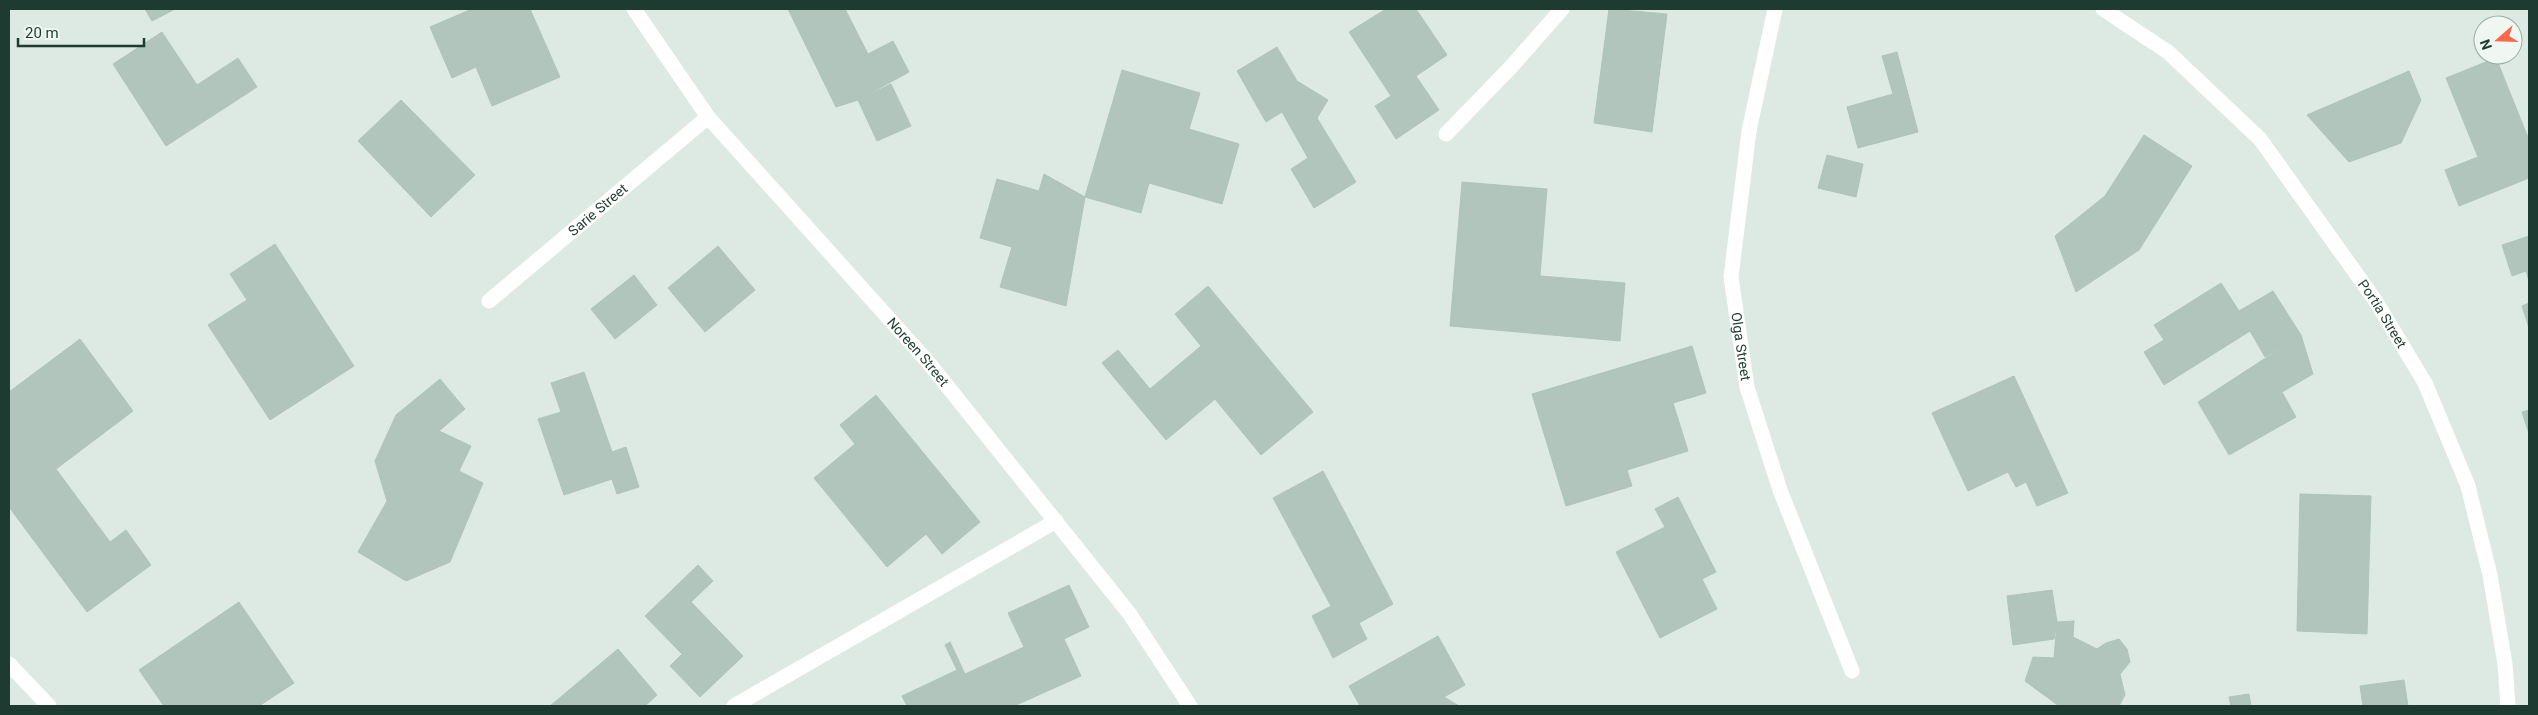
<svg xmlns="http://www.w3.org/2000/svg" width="2538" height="715" viewBox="0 0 2538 715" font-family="Roboto,sans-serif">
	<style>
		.building { fill: #b2c5bc; stroke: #afc4ba }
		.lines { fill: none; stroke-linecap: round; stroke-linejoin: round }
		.minor { stroke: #fff; stroke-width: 15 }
		.labels { text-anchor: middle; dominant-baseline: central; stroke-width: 5; stroke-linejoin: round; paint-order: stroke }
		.street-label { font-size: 14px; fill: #1e3b31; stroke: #eef7f2 }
	</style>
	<rect width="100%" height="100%" fill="#ddeae3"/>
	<g class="building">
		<polygon points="145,9 175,9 152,21"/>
		<polygon points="472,9 530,9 560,77 492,106 476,67 452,78 430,27"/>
		<polygon points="788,9 845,9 868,54 893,41 909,72 858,100 836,107"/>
		<polygon points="1386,9 1416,9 1447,55 1416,76 1439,110 1396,139 1375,106 1391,96 1349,32"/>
		<polygon points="1609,9 1667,14 1652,132 1594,123"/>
		<polygon points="162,32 197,85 238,58 257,87 166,146 113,64"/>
		<polygon points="1277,47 1297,81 1328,100 1317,118 1356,182 1314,208 1291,169 1308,158 1282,112 1266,122 1237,71"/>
		<polygon points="1897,52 1918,132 1858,148 1847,107 1893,94 1882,56"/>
		<polygon points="2496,58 2529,140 2529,178 2459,206 2445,170 2478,157 2446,78"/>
		<polygon points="1122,70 1200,93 1189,129 1239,144 1222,204 1149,183 1141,213 1085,197"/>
		<polygon points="2409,71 2421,100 2401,143 2349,162 2307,115"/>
		<polygon points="891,84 911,126 877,141 858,100"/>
		<polygon points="401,100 475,175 431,217 358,141"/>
		<polygon points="2144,135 2192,166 2139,250 2076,292 2055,236 2105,196"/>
		<polygon points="1827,155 1863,164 1856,197 1818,188"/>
		<polygon points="1044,174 1085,197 1066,306 1000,287 1012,247 980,238 997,179 1039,191"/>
		<polygon points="1462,182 1547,189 1540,276 1625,283 1620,341 1450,326"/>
		<polygon points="2529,236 2529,281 2526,271 2512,276 2502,245"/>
		<polygon points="275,244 354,366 270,420 208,325 247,300 230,274"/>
		<polygon points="718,246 755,290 705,332 668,288"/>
		<polygon points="634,275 657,305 615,339 591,309"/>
		<polygon points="2221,283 2239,311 2273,291 2301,335 2265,357 2250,331 2164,385 2144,352 2164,340 2154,325"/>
		<polygon points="1208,286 1313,412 1261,455 1215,399 1166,440 1102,363 1118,350 1150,389 1201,346 1175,314"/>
		<polygon points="2529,303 2529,328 2522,306"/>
		<polygon points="2301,335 2313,374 2282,392 2296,417 2229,455 2198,402"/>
		<polygon points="80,339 133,411 56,469 110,542 126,530 151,565 87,612 9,507 9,392"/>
		<polygon points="1692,346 1706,393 1673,403 1688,451 1627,470 1632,486 1566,506 1532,394"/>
		<polygon points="584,372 612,452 626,447 639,487 617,494 612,479 564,495 538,419 561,412 551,383"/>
		<polygon points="2014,376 2068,493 2037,506 2026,482 2016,487 2008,472 1968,491 1932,413"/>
		<polygon points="440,379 465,409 439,431 471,446 459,471 483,483 450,562 406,581 358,552 387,501 375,461 396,415"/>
		<polygon points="876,395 980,522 942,554 926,534 887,567 814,478 855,444 840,425"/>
		<polygon points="2529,410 2529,434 2522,412"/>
		<polygon points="1323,471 1393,604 1359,623 1367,639 1333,658 1312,616 1331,606 1273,498"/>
		<polygon points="2300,494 2371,496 2367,634 2297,631"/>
		<polygon points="1678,497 1716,572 1702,579 1717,609 1660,638 1616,552 1665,527 1655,509"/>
		<polygon points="698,565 713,581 691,602 743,656 700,697 670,666 682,654 645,616"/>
		<polygon points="1069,585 1089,627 1064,639 1081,676 1014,706 907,706 902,696 957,670 945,645 950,642 965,674 1024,647 1008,613"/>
		<polygon points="2052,590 2057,622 2054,639 2013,645 2007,596"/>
		<polygon points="239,602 294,683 259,706 164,706 139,670"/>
		<polygon points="2074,621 2073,637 2097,649 2106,643 2119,639 2127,649 2130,662 2120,674 2125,695 2119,706 2059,706 2025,681 2033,657 2054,658 2057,622"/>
		<polygon points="1438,636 1465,685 1444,697 1459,706 1360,706 1349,686"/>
		<polygon points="618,649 657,695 645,706 550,706"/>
		<polygon points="2404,680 2408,706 2363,706 2360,686"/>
		<polygon points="2249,694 2251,706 2231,706 2229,697"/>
	</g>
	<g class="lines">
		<g class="minor">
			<path id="s1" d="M634 9 708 117 928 362 1129 613 1190 706"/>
			<path id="s2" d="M1775 9 1749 131 1731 277 1747 387 1780 490 1852 671"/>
			<path id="s3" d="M2103 9 2168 52 2260 139 2375 300 2425 383 2468 486 2490 575 2505 664 2508 706"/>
			<polyline points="1446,134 1510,68 1562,9"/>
			<path id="s4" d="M489 301 708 117"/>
			<polyline points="9,664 49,706"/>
			<polyline points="734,706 1056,521"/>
		</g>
	</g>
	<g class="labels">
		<g class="street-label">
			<text stroke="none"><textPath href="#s4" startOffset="142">Sarie Street</textPath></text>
			<text stroke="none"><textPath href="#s3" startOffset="418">Portia Street</textPath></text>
			<text stroke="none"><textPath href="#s2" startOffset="342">Olga Street</textPath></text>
			<text stroke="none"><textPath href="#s1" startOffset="446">Noreen Street</textPath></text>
		</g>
	</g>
	<rect width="2538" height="715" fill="none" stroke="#1e3b31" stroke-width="20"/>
	<g transform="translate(2498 40) rotate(250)"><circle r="24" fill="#eef7f2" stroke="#9baca5"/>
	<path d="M0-4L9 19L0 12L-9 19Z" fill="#fc664a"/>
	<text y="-8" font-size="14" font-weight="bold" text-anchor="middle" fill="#1e3b31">N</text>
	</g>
	<path d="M18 38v8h126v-8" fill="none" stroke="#1e3b31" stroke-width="2.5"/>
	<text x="25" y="38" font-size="15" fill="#1e3b31" stroke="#eef7f2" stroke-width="4" paint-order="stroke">20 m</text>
</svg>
